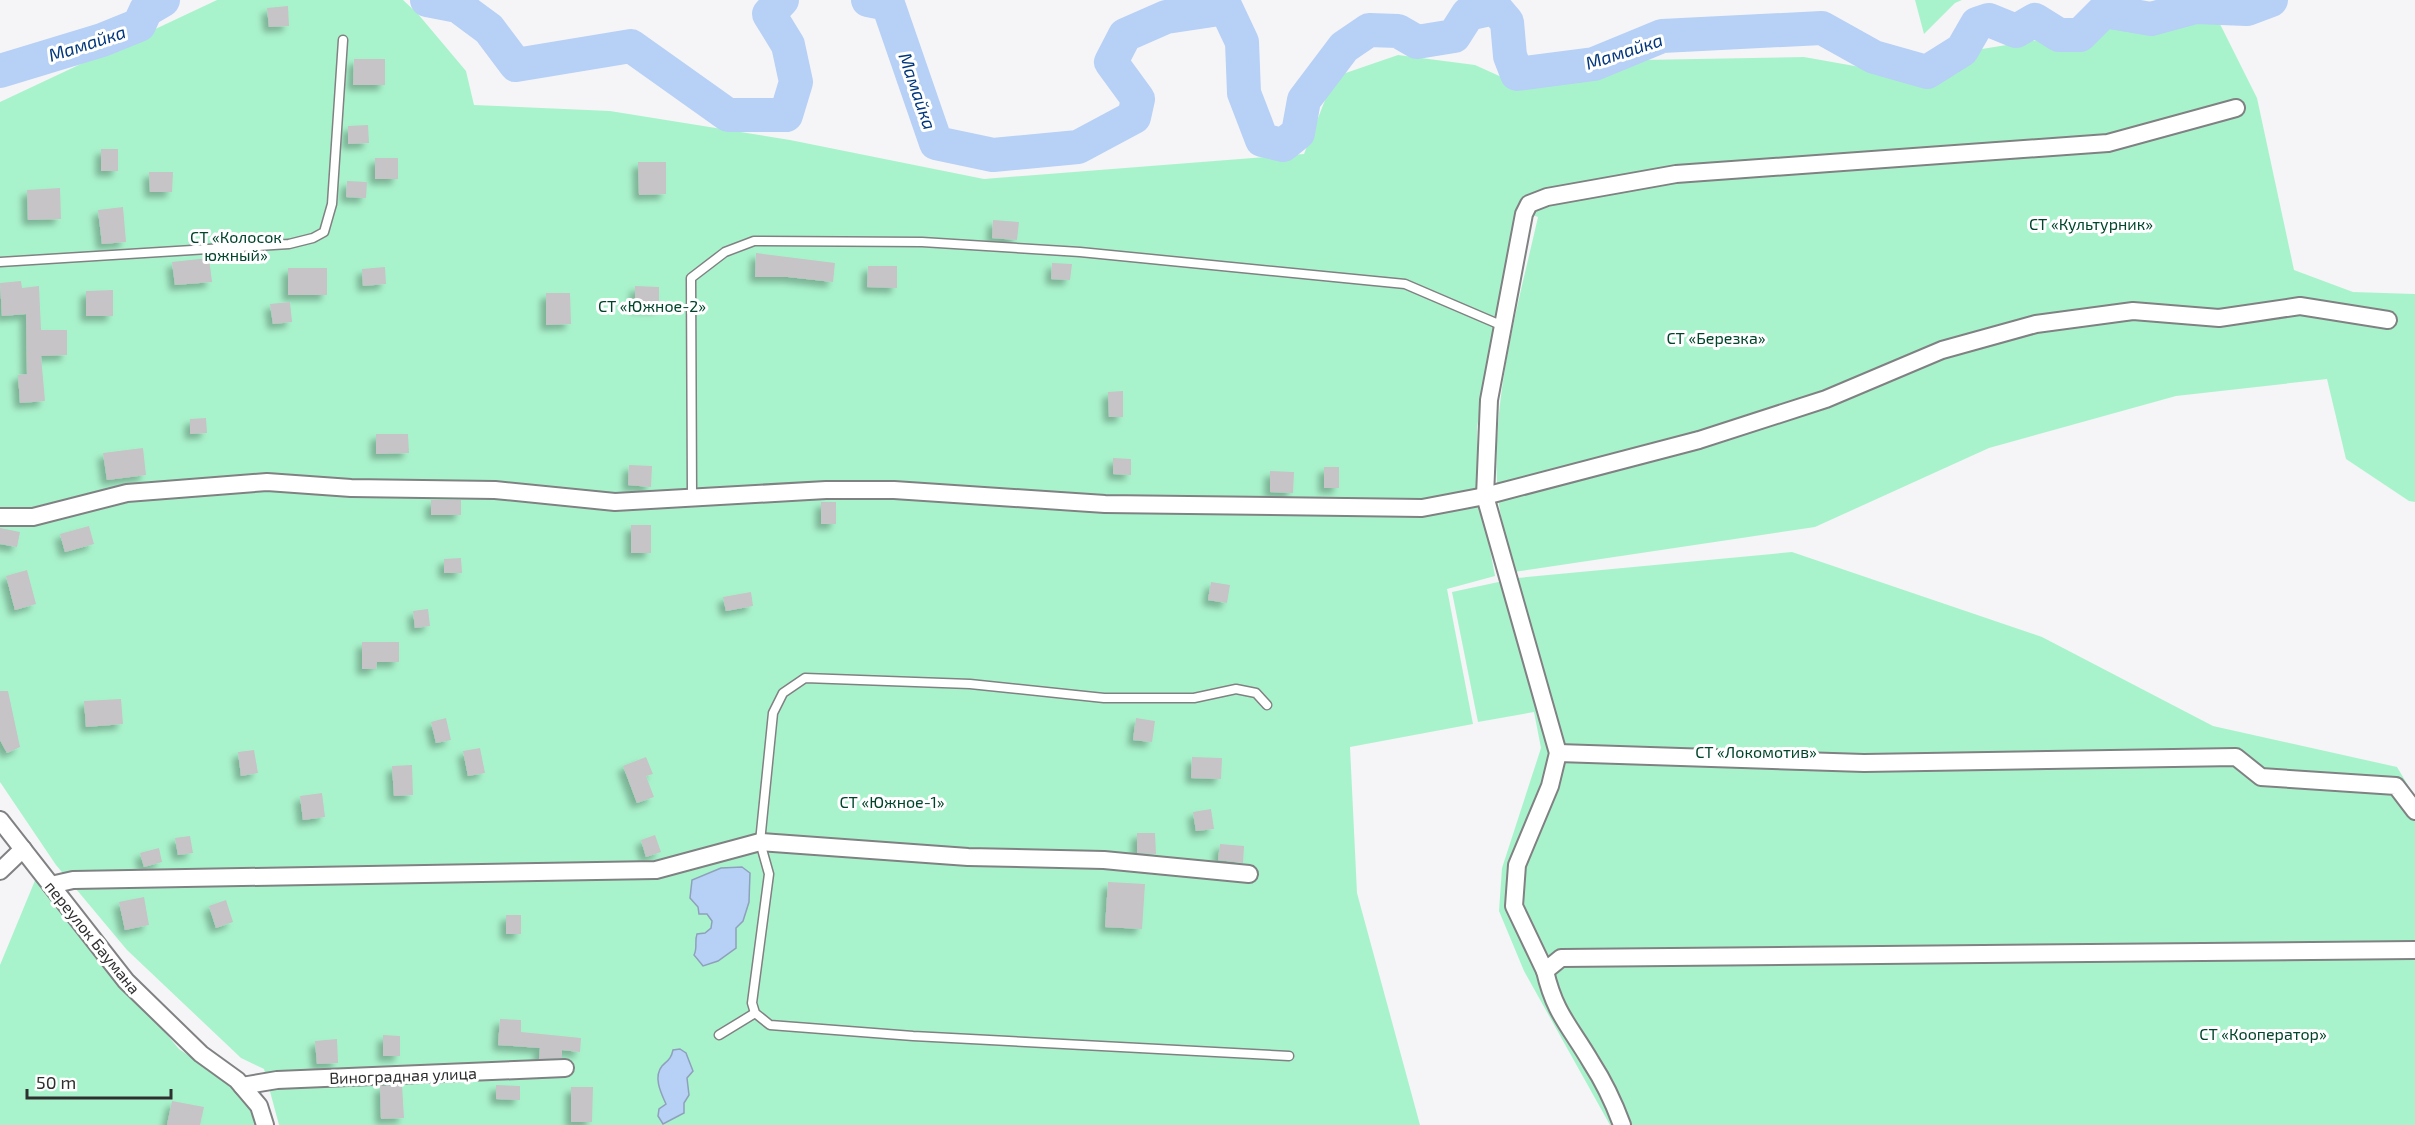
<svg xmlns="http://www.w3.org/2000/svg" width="2415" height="1125" viewBox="0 0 2415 1125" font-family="'Exo 2',sans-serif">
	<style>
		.green { fill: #a9f3cc }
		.water { fill: #b6d0f6; stroke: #8ea0bb; stroke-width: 1.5 }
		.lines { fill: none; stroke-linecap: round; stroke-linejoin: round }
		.river { stroke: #b6d0f6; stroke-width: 34 }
		.building { fill: #c6c4c7; filter: url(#shadow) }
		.lane-casing { stroke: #808183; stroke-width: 11 }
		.street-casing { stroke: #808183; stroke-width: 20 }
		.lane { stroke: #fff; stroke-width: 8 }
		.street { stroke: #fff; stroke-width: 16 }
		.labels { text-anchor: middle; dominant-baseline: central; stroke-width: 6; stroke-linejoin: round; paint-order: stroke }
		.park-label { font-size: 16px; fill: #00452b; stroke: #fff }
		.street-label { font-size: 16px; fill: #2f2f30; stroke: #fff }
		.water-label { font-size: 18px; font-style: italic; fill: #00377c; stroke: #fff }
	</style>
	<defs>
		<filter id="shadow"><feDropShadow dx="-5.5" dy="5.5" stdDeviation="3" flood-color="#0004"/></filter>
	</defs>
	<rect width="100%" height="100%" fill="#f5f5f8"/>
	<g class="green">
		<path d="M217 0H403L418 14 466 71 474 105 610 111 790 140 984 179 1304 154 1334 77 1398 55 1475 65 1517 84 1640 60 1804 57 1922 78 1982 49 2099 30 2217 18 2257 98 2294 270 2353 292 2415 294V502L2409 501 2346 459 2327 379 2176 396 1989 448 1815 527 1514 572C1507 543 1498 513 1497 483 1493 392 1518 305 1538 217L1517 209 1477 427 1478 486 1495 576 1447 589 1473 724 1350 747 1357 893 1420 1125H279L264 1069 241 1058 127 950 56 865 0 782V102Z"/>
		<polygon points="1915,0 1962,0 1955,3 1924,34"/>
		<polygon points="1792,552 2042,637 2213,726 2397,767 2415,797 2415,1125 1610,1125 1524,971 1499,911 1502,868 1541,748 1534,712 1478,722 1452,592 1517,578"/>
		<polygon points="36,878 179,1049 232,1085 254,1116 257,1125 0,1125 0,965"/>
	</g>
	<g class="water">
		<path d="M742 867 750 873 749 902 743 921 736 928V948L718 961 703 966 694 955C698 947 694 942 697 934L705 933 711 928 712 921 707 914H699L698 907 690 898 692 880 721 868Z"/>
		<path d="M680 1049 686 1053 693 1071 687 1078 689 1095 684 1103V1113L663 1124 658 1116 659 1109 666 1104C661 1093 653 1077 662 1066 668 1060 671 1059 673 1050Z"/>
	</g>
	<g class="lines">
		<g class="river">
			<polyline points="427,0 458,6 489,29 516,65 631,46 728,115 786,115 796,82 788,45 769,14 782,0"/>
			<polyline points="868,0 888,4 936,143 993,155 1078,147 1134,117 1138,99 1111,62 1125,35 1166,17 1226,8 1242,42 1244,93 1262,140 1283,145 1298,133 1304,100 1344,47 1369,30 1398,31 1417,42 1454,36 1468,14 1495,8 1507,22 1510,56 1517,74 1594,64 1662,36 1822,28 1874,57 1927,72 1962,50 1977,24 1989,20 2016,31 2035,20 2059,35 2080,35 2104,11 2151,19 2195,7 2247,9 2271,0"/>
			<polyline points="0,71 102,40 139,25 146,10 163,0"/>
		</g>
	</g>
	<g class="building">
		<polygon points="288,6 289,26 269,27 267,8"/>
		<polygon points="354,59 385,59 385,85 353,85"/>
		<polygon points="368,125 369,143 348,144 348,126"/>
		<rect x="101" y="149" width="17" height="22"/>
		<rect x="375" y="158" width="23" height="21"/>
		<polygon points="638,162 666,162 666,194 639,195"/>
		<polygon points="149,172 173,172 172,192 150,192"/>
		<polygon points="347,181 367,182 366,198 346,197"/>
		<polygon points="60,188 61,219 28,220 27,190"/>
		<polygon points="123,207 126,242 102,244 98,210"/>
		<polygon points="993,220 1019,222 1017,240 992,238"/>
		<polygon points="756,253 835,263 833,282 788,277 755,277"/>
		<polygon points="209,258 212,282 175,285 172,262"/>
		<polygon points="1052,263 1072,264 1070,280 1051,279"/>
		<polygon points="868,266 897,266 897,288 867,287"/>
		<polygon points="385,267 386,284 363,286 362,269"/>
		<rect x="288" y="268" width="39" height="27"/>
		<polygon points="21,281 22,288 39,286 41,330 67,330 67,355 41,356 45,401 20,403 18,375 27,374 26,314 2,316 0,283"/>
		<polygon points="635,286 659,287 659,308 635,307"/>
		<polygon points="113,290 113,316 86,316 86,291"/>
		<polygon points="546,293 570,293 571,324 546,325"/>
		<polygon points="290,302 292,322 273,324 270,304"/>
		<polygon points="1123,391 1123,417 1109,417 1108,392"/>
		<polygon points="206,418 207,433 190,434 190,419"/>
		<polygon points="376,434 408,434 409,453 376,454"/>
		<polygon points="143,448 146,475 107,480 103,453"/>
		<polygon points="1113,458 1131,459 1131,475 1113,474"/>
		<polygon points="629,465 652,466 651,487 628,485"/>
		<rect x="1324" y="467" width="15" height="21"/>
		<polygon points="1270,471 1294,472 1293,493 1270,492"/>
		<rect x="431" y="500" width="30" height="15"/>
		<rect x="821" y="502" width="15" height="22"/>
		<rect x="631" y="525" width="20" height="28"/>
		<polygon points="89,526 94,544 65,552 60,534"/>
		<polygon points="0,528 20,532 17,547 0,544"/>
		<polygon points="461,558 462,573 444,573 444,559"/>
		<polygon points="27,570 36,604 15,610 6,576"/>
		<polygon points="1211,582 1230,585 1227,603 1208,600"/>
		<polygon points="751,592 753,606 726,611 723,597"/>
		<polygon points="428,609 430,626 415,628 413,611"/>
		<polygon points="362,642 399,642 399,662 377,662 376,669 362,669"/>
		<polygon points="0,691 8,691 20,747 7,753 0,740"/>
		<polygon points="121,699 123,724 86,727 84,701"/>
		<polygon points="446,718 451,740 436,743 431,722"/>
		<polygon points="1136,718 1155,721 1152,742 1133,740"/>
		<polygon points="480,748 485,773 468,776 463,751"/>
		<polygon points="254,750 258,773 241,776 238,752"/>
		<polygon points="646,757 653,774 646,776 654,797 637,803 623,766"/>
		<polygon points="1192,757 1222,758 1221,779 1191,778"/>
		<polygon points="412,765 413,795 394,796 392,766"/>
		<polygon points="322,793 325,817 303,820 300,796"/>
		<polygon points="1211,809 1214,829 1196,831 1193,812"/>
		<polygon points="1137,833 1155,833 1156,854 1137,853"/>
		<polygon points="655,835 661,852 646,857 641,840"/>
		<polygon points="190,836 193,853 178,855 175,838"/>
		<polygon points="1220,844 1244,846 1243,863 1218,860"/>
		<polygon points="159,848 162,862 144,867 140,853"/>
		<polygon points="1108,882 1145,884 1142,929 1105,927"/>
		<polygon points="144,897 149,925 125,930 119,902"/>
		<polygon points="226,900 233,922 216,928 209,906"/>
		<rect x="506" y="915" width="15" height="19"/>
		<polygon points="500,1019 521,1020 521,1032 581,1038 580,1052 562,1050 562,1058 539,1059 540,1048 498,1045"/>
		<polygon points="383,1035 400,1036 400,1056 383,1056"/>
		<polygon points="337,1039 338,1063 317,1064 315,1041"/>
		<polygon points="402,1085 404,1118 381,1119 380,1086"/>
		<polygon points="496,1085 520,1086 520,1100 496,1099"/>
		<polygon points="571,1087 593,1087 592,1122 571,1122"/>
		<polygon points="172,1101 204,1107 200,1125 167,1125"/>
	</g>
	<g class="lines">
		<g class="lane-casing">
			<g id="lane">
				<polyline points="0,262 289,244 313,238 324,232 332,204 343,40"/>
				<polyline points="692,496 691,278 725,252 754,241 922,242 1080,252 1405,284 1503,326"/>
				<polyline points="1267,705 1256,693 1236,689 1194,698 1104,698 970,684 805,678 783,693 773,713 760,842 769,874 752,1003 755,1013 770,1025 913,1036 1289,1056"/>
				<polyline points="719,1035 755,1013"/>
			</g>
		</g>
		<g class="street-casing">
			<g id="street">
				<polyline points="0,517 33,517 127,493 267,482 351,488 495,490 615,502 826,490 894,490 1105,504 1422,508 1485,496 1699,440 1826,399 1942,350 2036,324 2133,311 2219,318 2300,306 2388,320"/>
				<polyline points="1558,753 1864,763 2236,757 2261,777 2396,786 2415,811"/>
				<polyline points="0,820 126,981 201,1054 237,1080 259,1106 265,1125"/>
				<polyline points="0,871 23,849"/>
				<polyline points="51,885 73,880 656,870 760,842 968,857 1104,860 1249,874"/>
				<polyline points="1545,971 1514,906 1517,865 1550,786 1558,753 1485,496 1489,400 1524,214 1529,204 1547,197 1676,174 2108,143 2236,108"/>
				<polyline points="242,1086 277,1080 565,1068"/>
				<path d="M1622 1125C1614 1103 1604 1082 1591 1062 1570 1026 1555 1014 1545 971L1561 958 2415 950"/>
			</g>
		</g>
		<use href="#lane" class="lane"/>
		<use href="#street" class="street"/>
	</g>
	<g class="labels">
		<g class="park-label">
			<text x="2091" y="223">СТ «Культурник»</text>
			<text x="236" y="236">СТ «Колосок<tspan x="236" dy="18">южный»</tspan></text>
			<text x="652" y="305">СТ «Южное-2»</text>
			<text x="1716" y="337">СТ «Березка»</text>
			<text x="1756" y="751">СТ «Локомотив»</text>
			<text x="892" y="801">СТ «Южное-1»</text>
			<text x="2263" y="1033">СТ «Кооператор»</text>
		</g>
		<g class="street-label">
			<text transform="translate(93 937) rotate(51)">переулок Баумана</text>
			<text transform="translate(403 1075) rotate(-2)">Виноградная улица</text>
		</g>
		<g class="water-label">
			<text transform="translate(87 43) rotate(-18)">Мамайка</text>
			<text transform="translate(1624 51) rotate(-18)">Мамайка</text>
			<text transform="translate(918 91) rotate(71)">Мамайка</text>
		</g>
	</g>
	<path d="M27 1089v9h144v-9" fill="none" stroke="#2f2f30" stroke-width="3"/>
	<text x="36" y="1089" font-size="18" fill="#2f2f30" stroke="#ffffff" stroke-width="4.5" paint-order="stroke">50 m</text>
</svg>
